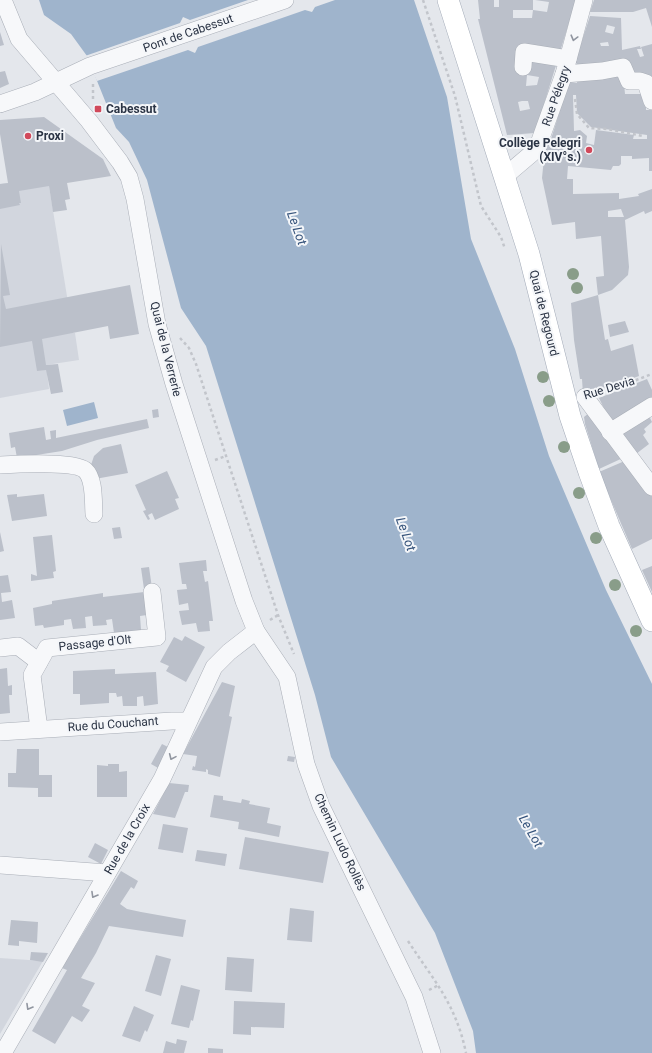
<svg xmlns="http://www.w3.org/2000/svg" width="652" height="1053" viewBox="0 0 652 1053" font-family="Roboto,sans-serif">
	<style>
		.built { fill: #d2d6de }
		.water { fill: #9fb4cc }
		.pier { fill: #e4e7ec }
		.building { fill: #bbc0ca; fill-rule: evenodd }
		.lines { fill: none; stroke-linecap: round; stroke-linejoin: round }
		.minor-casing { stroke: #a9aeb7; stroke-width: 18 }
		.major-casing { stroke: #a3abb8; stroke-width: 22 }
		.path { stroke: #c2c5cb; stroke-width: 2.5; stroke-dasharray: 3 3; stroke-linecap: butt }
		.minor { stroke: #f7f8fa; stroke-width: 17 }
		.major { stroke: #fff; stroke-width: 21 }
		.tree { fill: #899d89 }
		.oneway { stroke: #9196a0 }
		.poi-dot { fill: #d1495b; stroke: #f4f6f9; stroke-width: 1.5 }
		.labels { text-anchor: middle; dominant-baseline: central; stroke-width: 4; stroke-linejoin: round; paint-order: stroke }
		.street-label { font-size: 12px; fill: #2b3445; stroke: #f4f6f9 }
		.poi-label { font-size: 12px; font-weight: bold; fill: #2b3445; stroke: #f4f6f9; text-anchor: start }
		.water-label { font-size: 13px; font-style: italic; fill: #34527a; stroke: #f4f6f9 }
	</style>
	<rect width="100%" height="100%" fill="#e4e7ec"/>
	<g class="built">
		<polygon points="8,183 49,186 73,333 75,333 79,360 46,365 49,389 0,398 0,184"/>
		<polygon points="0,958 43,961 0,1034"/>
	</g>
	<g class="water">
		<polygon points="39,0 414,0 447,97 471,239 515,349 549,456 606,590 652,684 652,1053 476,1053 473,1031 435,933 331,757 315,695 206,346 181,308 147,180 129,142 116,128 87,56 71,34 44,15"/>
		<polygon points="94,402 98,418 67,426 63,410"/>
	</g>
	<polygon class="pier" points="248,0 335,0 315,7 312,12 305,10 198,47 195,53 188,50 97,81 85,56 180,23 183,17 190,20"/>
	<g class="building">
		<path d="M478 0H494V7H499V0H533V10H513V18H532L533 10 547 12 549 2 535 0H576L559 55H527L558 59 535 133 507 135 478 19H480ZM527 75 539 77 537 85 526 86ZM522 101H528L530 109 520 111 518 102Z"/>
		<polygon points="594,0 652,0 652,27 646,8 633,12 590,12"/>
		<path d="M590 16 621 18 622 50 640 46 641 49H637L640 57 644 56 641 47 652 44V88L646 74 630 80 616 61 578 65 575 62ZM607 25 615 27 613 34 605 32ZM608 42 609 46H601L600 43Z"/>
		<polygon points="0,32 4,45 0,46"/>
		<polygon points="5,71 9,84 0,88 0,72"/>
		<path d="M623 73 625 94H646V110H652V171H649V158L632 159V156H621V164L619 166H613L611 170 568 166 567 179H573V194L619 193V199L639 196 638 194 652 189V211L645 214 644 211 625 220 629 267 628 275 612 290 598 295 605 340 608 339 611 351 633 344 639 376 591 393 583 394 582 379H580L574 340 571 303 598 295 596 277 604 276 601 236 576 239 575 222 552 225 542 178 546 138 551 139 569 82 577 83V77ZM573 95H576L577 113 591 127 647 135V139H633L634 135 596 130 594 145 586 143 587 136 580 130 574 131ZM621 209 624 217H608V211Z"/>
		<polygon points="44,117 103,159 111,176 67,183 70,199 65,200 67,210 53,212 49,186 19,191 21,203 19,203 20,205 0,209 0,184 8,183 0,134 0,120"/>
		<polygon points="1,244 10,295 3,296 6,309 130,285 139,334 110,339 108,326 42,339 46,365 58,364 63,392 51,394 46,370 37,371 32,341 0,347"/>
		<polygon points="625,321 629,332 610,337 608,325"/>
		<polygon points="647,379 652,390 652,403 613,427 599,398"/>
		<polygon points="158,409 159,417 153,418 152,410"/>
		<polygon points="652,409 650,418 652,422 644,429 646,432 643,435 649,444 632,457 619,434"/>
		<polygon points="589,413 625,457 599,469 585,424 584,417"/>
		<polygon points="147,419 149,428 97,440 62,451 17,458 15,447 11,448 9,433 44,427 46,440 51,439 50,431 56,430 56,438"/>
		<polygon points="121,444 128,473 95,479 91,465 94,456 103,448"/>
		<polygon points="627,460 652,492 652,539 632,549 599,472"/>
		<polygon points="167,471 179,498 175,499 179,509 155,520 152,513 148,515 150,519 148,520 143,511 146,510 135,485"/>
		<polygon points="17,494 17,497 44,494 47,516 12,521 7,495"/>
		<polygon points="120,527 122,538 114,539 112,528"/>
		<polygon points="0,532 4,551 0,552"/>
		<polygon points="52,535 56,571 53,572 54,578 31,581 31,574 37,576 33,537"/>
		<polygon points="206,560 207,571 203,571 205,582 208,581 213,621 209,621 210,631 198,632 196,623 182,625 179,611 189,610 188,603 179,605 177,590 187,589 186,584 182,584 179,563"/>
		<polygon points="652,566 652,592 642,570"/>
		<polygon points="149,567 152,588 144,589 141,568"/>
		<polygon points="8,575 11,592 1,593 2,602 12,600 15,618 0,620 0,576"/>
		<polygon points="144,592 147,615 140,616 141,630 114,633 112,619 106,620 107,625 93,626 92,616 85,617 86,628 73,629 71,619 64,620 64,625 44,628 43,625 35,626 33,608 52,604 52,601 103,593 103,597"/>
		<polygon points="185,636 205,647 186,682 166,671 169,666 160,662 174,637 182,641"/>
		<polygon points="7,668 8,686 12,685 12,695 9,695 10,713 0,714 0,669"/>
		<polygon points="115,669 115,674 156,672 158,704 144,706 143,696 137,697 137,706 123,706 122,696 117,697 116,693 109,693 109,703 80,705 80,694 73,694 73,671"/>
		<polygon points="222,682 235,686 229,716 232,717 220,777 208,774 208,770 206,769 206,772 192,770 193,766 195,767 197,756 183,754"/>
		<polygon points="162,744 170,748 160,769 151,764"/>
		<polygon points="17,749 39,749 39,775 52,775 52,797 38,797 38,788 8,787 8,773 16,773"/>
		<polygon points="288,756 295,757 294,762 287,761"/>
		<polygon points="108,764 119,764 119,772 127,771 127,797 97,797 97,765 108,766"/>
		<polygon points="169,783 189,785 188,792 185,792 175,818 153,814"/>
		<polygon points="214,795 223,796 223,800 241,803 242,799 250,801 249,804 270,808 267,823 281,826 279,837 238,829 239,822 210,817"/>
		<polygon points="163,824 188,828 183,853 158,849"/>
		<polygon points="245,837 329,852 323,883 239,869"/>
		<polygon points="95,843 108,850 101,864 88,857"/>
		<polygon points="197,850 227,854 225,866 195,861"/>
		<polygon points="121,871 138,881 134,889 131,887 120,904 127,909 141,912 186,920 183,937 109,926 96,953 81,978 95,983 82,1006 90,1010 82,1022 72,1016 55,1044 32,1031 67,970 62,968"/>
		<polygon points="290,908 314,911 312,942 287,940"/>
		<polygon points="11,920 38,922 37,943 19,941 19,946 8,945"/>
		<polygon points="31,952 48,953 43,962 30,960"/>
		<polygon points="156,955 171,959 161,996 145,991"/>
		<polygon points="227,957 254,959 252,992 225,990"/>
		<polygon points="181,985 200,990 193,1021 191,1020 189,1028 171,1024"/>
		<polygon points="234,1001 285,1003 284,1028 251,1027 251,1035 233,1034"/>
		<polygon points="134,1006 154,1015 147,1032 145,1030 140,1042 122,1036"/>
		<polygon points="177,1039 187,1041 184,1053 163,1053 166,1041 176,1044"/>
		<polygon points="208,1048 223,1049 223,1053 208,1053"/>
	</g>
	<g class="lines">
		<g class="minor-casing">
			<g id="minor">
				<polyline points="3,0 19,39 89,121 120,162 129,177 135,199 157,324 174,384 244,601 256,631 287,677 306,764 321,806 414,997 432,1053"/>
				<polyline points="523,67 524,52 568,59"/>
				<polyline points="564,74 602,71 623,67 629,81 640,81 646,83 652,101"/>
				<polyline points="0,104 35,92 90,66 285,0"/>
				<polyline points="504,177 537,149 564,74 584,0"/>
				<polyline points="585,397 652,487"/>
				<polyline points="610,432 652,406"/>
				<path d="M0 465C16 464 74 461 85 470 95 479 93 502 94 514"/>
				<polyline points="0,648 18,646 39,662"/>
				<polyline points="39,729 32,675 47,648 157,637 152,592"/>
				<polyline points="0,732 172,721 187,721"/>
				<polyline points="0,865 107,873"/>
				<polyline points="3,1053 162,779 214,667 229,652 256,631"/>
			</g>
		</g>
		<g class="major-casing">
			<polyline id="major" points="448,0 529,254 570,416 589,472 609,526 652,621"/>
		</g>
		<g class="path">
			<polyline points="423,0 455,96 481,206 501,237 505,249"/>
			<polyline points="93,84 93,99"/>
			<polyline points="575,99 577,114 589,128 607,129 643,136"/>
			<polyline points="180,338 189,348 196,364 278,615 294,654"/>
			<polyline points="602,393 652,374"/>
			<polyline points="215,460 226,456"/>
			<polyline points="270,620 278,615"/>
			<path d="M408 941C434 981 456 1004 466 1053"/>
			<polyline points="429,990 439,985"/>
		</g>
		<use href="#minor" class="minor"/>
		<use href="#major" class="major"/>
	</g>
	<g class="tree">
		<circle cx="573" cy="274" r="6"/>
		<circle cx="577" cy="288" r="6"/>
		<circle cx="543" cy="377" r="6"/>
		<circle cx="549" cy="401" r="6"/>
		<circle cx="564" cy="447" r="6"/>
		<circle cx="579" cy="493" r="6"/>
		<circle cx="596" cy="538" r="6"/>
		<circle cx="615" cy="585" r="6"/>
		<circle cx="636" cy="631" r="6"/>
	</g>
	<defs><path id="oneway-chevron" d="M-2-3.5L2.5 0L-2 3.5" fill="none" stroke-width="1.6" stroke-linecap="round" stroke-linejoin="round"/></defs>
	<g class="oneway">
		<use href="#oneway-chevron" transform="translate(574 38) rotate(105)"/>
		<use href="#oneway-chevron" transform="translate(172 757) rotate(114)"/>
		<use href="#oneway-chevron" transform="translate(94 895) rotate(120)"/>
		<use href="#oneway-chevron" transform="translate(29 1007) rotate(120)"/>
	</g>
	<g class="poi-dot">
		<rect x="94" y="105" width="8" height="8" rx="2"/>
		<circle cx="28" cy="136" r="4"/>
		<circle cx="589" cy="150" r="4"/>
	</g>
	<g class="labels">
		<g class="street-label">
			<text transform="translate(188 33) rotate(-19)">Pont de Cabessut</text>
			<text transform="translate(556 96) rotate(-71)">Rue Pélegry</text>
			<text transform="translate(544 313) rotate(76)">Quai de Regourd</text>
			<text transform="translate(166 349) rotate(76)">Quai de la Verrerie</text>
			<text transform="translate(609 388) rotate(-17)">Rue Devia</text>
			<text transform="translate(95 643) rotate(-6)">Passage d'Olt</text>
			<text transform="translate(113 724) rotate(-4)">Rue du Couchant</text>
			<text transform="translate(127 839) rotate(-60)">Rue de la Croix</text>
			<text transform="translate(340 842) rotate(65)">Chemin Ludo Rollès</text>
		</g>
		<g class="poi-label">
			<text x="106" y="109">Cabessut</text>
			<text x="36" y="136">Proxi</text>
			<text x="581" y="143" text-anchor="end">Collège Pelegri<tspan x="581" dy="14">(XIV°s.)</tspan></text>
		</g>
		<g class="water-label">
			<text transform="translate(297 228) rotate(70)">Le Lot</text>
			<text transform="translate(406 534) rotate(70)">Le Lot</text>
			<text transform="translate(531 831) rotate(60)">Le Lot</text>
		</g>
	</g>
</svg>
